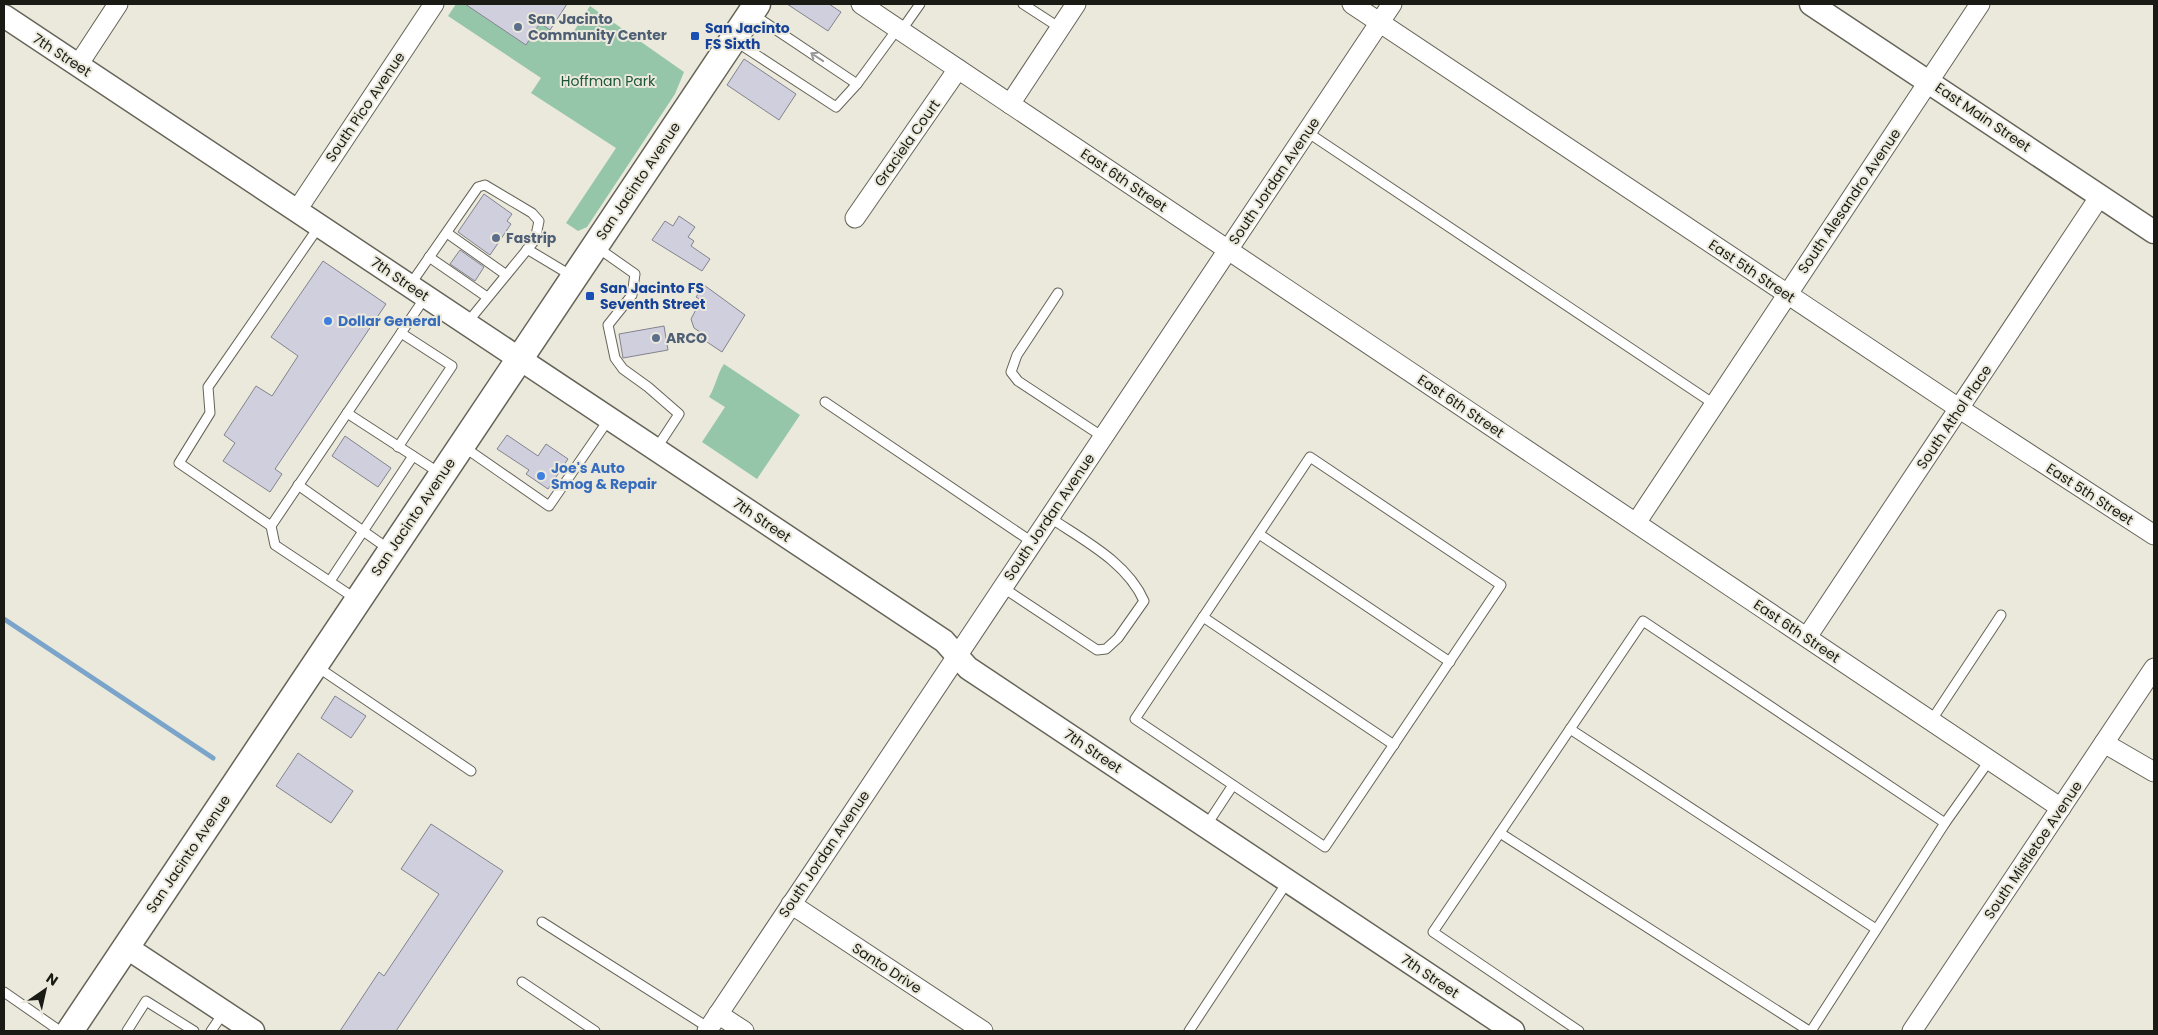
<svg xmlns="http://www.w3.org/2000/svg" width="2158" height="1035" viewBox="0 0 2158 1035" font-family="Poppins,sans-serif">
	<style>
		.green { fill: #96c6aa }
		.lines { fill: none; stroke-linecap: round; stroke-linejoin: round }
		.stream { stroke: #7aa4c9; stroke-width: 5 }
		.building { fill: #d0cfdd; stroke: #83838f }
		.service-casing { stroke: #666458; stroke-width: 11 }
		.minor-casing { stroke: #666458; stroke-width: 21 }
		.tertiary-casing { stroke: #666458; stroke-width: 25 }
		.secondary-casing { stroke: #666458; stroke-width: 29 }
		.service { stroke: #fff; stroke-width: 9 }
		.minor { stroke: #fff; stroke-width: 19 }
		.tertiary { stroke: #fff; stroke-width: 22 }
		.secondary { stroke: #fff; stroke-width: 26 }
		.oneway { stroke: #989896 }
		.service-dot { fill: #5c6f8a; stroke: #ebe9db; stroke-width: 2 }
		.transit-dot { fill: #1a4fb4; stroke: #ebe9db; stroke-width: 2 }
		.shop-dot { fill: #3f7fe0; stroke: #ebe9db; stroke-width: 2 }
		.labels { text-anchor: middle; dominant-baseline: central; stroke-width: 4; stroke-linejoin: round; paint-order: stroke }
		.service-label { font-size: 14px; font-weight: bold; fill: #4e5e75; stroke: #ebe9db; text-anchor: start }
		.transit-label { font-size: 14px; font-weight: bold; fill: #164399; stroke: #ebe9db; text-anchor: start }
		.street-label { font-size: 14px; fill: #1b1b16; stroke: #ebe9db }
		.park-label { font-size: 14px; fill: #1a5739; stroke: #ebe9db }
		.shop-label { font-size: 14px; font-weight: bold; fill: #366cbe; stroke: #ebe9db; text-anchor: start }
	</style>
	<rect width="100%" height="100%" fill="#ebe9db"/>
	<g class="green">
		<polygon points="456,4 465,4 526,45 540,23 567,42 590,6 684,72 675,94 587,227 578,231 566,223 616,148 531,93 541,78 448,16"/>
		<path d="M724 364 800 415 757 479 702 442 725 407 709 397C716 386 717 374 724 364Z"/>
	</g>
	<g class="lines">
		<polyline class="stream" points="4,619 213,758"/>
	</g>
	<g class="building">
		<polygon points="465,4 567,4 550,30 540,23 526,45"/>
		<polygon points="787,4 829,4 841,12 828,31"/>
		<polygon points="744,59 796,94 779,120 727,85"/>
		<polygon points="484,194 512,214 507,221 511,224 490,255 458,232"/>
		<polygon points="679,216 695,227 688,237 694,241 691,246 710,259 702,271 652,240 665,221 673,226"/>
		<polygon points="460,250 484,267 475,281 450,264"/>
		<polygon points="323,261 386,304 275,469 282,474 270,492 223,461 235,443 224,435 256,386 272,396 298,356 271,337"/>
		<polygon points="704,285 745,315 722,352 701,338 703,334 694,328 691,319 701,300 696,297"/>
		<polygon points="664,326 668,350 623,358 619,334"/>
		<polygon points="507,435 538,456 546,444 568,459 548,489 526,474 529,470 497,449"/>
		<polygon points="345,436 391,468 378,487 332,456"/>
		<polygon points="335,696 366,716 351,738 321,718"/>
		<polygon points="298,753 353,791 331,823 276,786"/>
		<polygon points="431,824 503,871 396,1031 340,1031 379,972 384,976 439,894 401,869"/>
	</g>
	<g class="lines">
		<g class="service-casing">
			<g id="service">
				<polyline points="1023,4 1060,28"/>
				<polyline points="754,15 857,84"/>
				<polyline points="901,31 920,4"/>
				<polyline points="735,41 836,107 857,84 898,28"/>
				<polyline points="1307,132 1714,404"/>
				<polyline points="320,225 208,387 210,413 179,463 271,526 275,545 356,599"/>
				<polyline points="447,233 505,274"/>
				<polyline points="598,248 635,274 632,295 608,325 615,358 623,369 648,387 679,414 656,449"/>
				<polyline points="527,249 572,276"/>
				<polyline points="429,257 487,297"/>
				<polyline points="410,285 478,187 485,185 532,213 539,221 535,240 467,323"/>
				<polyline points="1058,293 1017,355 1011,372 1018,381 1103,437"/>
				<polyline points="825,402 1032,542"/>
				<polyline points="347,413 441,474"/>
				<polyline points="398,447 452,366 401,333"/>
				<polyline points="464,447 549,506 609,419"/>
				<polyline points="298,485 390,550"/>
				<polyline points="271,526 426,296"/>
				<polyline points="1259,534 1450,662"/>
				<polyline points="330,581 413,456"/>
				<path d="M1002 587 1097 650 1106 649 1118 638 1144 601C1127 562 1083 540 1049 517"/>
				<polyline points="1203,617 1394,745"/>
				<polyline points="316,666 471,771"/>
				<polyline points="1931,721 2001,615"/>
				<polyline points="1570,729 1876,929"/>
				<polyline points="1945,823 1989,761"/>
				<polyline points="1206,826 1233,785 1325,847 1501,585 1310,457 1135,719 1233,785"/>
				<polyline points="1500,833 1809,1031"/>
				<polyline points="542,922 709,1028"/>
				<polyline points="522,982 595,1031"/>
				<polyline points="4,992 60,1031"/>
				<polyline points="127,1031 146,1001 194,1031"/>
				<polyline points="211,1031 224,1012"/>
				<polyline points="1189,1031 1288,881"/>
				<polyline points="1579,1031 1433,932 1643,621 1945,823 1811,1031"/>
			</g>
		</g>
		<g class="minor-casing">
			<g id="minor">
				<polyline points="861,4 2061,808"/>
				<polyline points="1352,4 1960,409 2154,535"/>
				<polyline points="78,65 118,4"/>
				<polyline points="1010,104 1076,4"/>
				<polyline points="297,210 434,4"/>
				<polyline points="855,218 958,69"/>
				<polyline points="1636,523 1980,4"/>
				<polyline points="1807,637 2100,196"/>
				<polyline points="2104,743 2154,772"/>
				<polyline points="791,904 983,1031"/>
				<polyline points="718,1014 744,1031"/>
				<polyline points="707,1031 1392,4"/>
				<polyline points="1912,1031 2154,668"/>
			</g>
		</g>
		<g class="tertiary-casing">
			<g id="tertiary">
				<polyline points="1811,4 2154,232"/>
				<polyline points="4,16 944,641 968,668 1513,1031"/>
				<polyline points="126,947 253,1031"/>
			</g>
		</g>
		<g class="secondary-casing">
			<polyline id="secondary" points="70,1031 757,4"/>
		</g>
		<use href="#service" class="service"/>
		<use href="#minor" class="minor"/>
		<use href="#tertiary" class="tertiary"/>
		<use href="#secondary" class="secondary"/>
	</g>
	<defs><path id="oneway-shaft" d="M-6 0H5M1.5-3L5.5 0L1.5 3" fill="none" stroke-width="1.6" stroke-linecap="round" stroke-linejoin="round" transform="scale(1.25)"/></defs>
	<use class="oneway" href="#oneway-shaft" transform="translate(817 57) rotate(-146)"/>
	<g class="service-dot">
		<circle cx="518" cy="27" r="5"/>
		<circle cx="496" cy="238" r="5"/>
		<circle cx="656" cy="338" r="5"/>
	</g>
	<g class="transit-dot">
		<rect x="690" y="31" width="10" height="10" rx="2.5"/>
		<rect x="585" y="291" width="10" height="10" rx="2.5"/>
	</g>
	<g class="shop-dot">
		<circle cx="328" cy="321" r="5"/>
		<circle cx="541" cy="476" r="5"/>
	</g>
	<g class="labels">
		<g class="service-label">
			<text x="528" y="19">San Jacinto<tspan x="528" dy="16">Community Center</tspan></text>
			<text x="506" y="238">Fastrip</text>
			<text x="666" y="338">ARCO</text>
		</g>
		<g class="transit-label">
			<text x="705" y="28">San Jacinto<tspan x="705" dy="16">FS Sixth</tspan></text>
			<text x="600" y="288">San Jacinto FS<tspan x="600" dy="16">Seventh Street</tspan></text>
		</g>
		<g class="street-label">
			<text transform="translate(62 55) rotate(33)">7th Street</text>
			<text transform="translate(365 107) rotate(-56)">South Pico Avenue</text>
			<text transform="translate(1983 117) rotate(34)">East Main Street</text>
			<text transform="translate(907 143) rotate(-55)">Graciela Court</text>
			<text transform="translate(1124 180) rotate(34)">East 6th Street</text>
			<text transform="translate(638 181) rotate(-56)">San Jacinto Avenue</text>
			<text transform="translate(1274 181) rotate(-56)">South Jordan Avenue</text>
			<text transform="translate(1849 201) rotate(-56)">South Alesandro Avenue</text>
			<text transform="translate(1752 271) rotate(34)">East 5th Street</text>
			<text transform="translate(400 279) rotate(34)">7th Street</text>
			<text transform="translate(1461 406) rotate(34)">East 6th Street</text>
			<text transform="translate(1954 417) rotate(-56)">South Athol Place</text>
			<text transform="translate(2090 494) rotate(33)">East 5th Street</text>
			<text transform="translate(413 517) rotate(-56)">San Jacinto Avenue</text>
			<text transform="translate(1049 517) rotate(-56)">South Jordan Avenue</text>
			<text transform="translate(762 520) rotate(34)">7th Street</text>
			<text transform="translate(1797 631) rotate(34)">East 6th Street</text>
			<text transform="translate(1093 751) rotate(34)">7th Street</text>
			<text transform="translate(2033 850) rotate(-56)">South Mistletoe Avenue</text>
			<text transform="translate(188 854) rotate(-56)">San Jacinto Avenue</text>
			<text transform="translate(824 854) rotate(-56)">South Jordan Avenue</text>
			<text transform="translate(887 968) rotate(33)">Santo Drive</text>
			<text transform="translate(1430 976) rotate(34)">7th Street</text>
		</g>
		<g class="park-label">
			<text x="608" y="81">Hoffman Park</text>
		</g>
		<g class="shop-label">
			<text x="338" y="321">Dollar General</text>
			<text x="551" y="468">Joe's Auto<tspan x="551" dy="16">Smog &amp; Repair</tspan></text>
		</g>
	</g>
	<rect width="2158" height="1035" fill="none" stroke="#1b1b16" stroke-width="10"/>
	<g transform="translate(45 990) rotate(34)" stroke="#ebe9db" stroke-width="4" paint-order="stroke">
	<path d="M0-4L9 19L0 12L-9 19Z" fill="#1b1b16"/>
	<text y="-8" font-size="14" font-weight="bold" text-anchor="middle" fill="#1b1b16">N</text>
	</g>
</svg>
